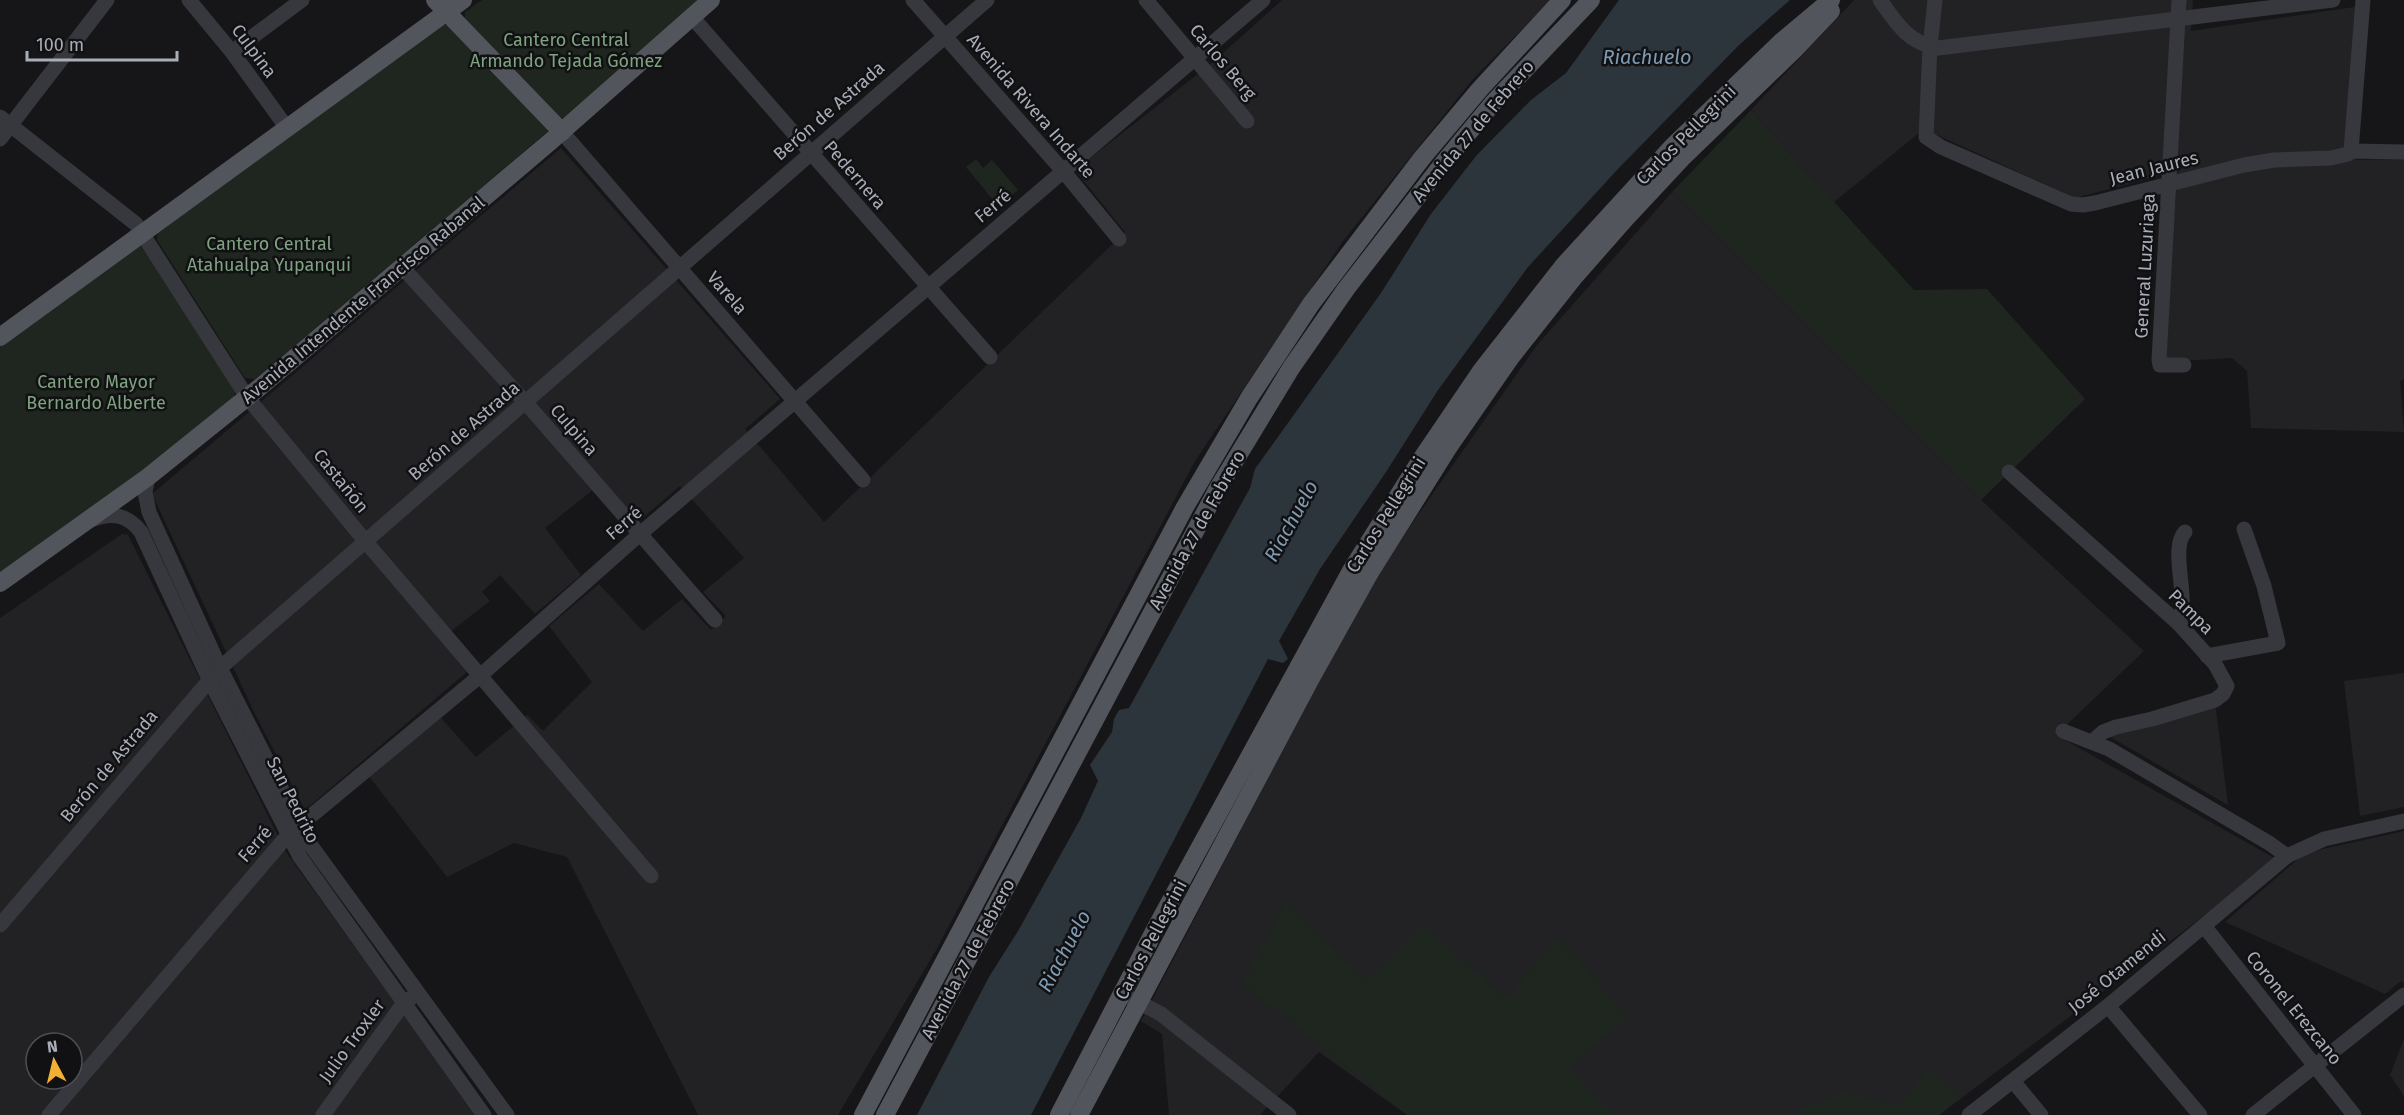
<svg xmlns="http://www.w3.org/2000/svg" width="2404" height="1115" viewBox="0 0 2404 1115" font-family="'Fira Sans',sans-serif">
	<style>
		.built { fill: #222225; fill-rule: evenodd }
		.green { fill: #1e261f }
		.water { fill: #2c353c }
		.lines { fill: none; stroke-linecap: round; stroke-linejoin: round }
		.minor { stroke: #37383d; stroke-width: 15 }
		.major { stroke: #53555c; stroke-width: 18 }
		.labels { text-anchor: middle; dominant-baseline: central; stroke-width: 5; stroke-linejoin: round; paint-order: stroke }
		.park-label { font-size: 18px; fill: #7fa381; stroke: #111113 }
		.street-label { font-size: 18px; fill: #a8adb8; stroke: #111113 }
		.water-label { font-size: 20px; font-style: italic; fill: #7f9bb3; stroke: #111113 }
	</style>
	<rect width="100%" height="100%" fill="#161618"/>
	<g class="built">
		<polygon points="1282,0 1551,0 1473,79 1343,241 1195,461 935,952 838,1115 698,1115 567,857 514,843 447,877 368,775 441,718 476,757 527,715 543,731 592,682 549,626 599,584 643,631 682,599 711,630 726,616 703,592 744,558 680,486 639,521 603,482 545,528 581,575 535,614 500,575 482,592 490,601 441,639 468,671 305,810 255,714 152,494 561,148 780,399 745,429 824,522 1125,232 1075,170 1212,63"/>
		<polygon points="1854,0 2193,0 2191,31 2361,6 2356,160 2404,159 2404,379 2400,381 2404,432 2251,428 2247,371 2232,358 2161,362 2178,171 2075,198 1924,129 1834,202 1751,110"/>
		<polygon points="1673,191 1981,500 2144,651 2056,735 2278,860 1939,1115 1407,1115 1319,1052 1261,1114 1262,1115 1169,1115 1162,1034 1141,1021 1357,608 1415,519 1537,345"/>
		<path d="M122 534 128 535 286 852 476 1115H0V618ZM36 1043H72V1079H36Z"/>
		<polygon points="2404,673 2404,807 2360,816 2344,681"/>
		<polygon points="2215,702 2228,805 2105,734"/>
		<polygon points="2404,831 2404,983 2401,981 2385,994 2225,922 2305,853"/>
		<polygon points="2404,1039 2404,1096 2390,1075"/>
	</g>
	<g class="green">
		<polygon points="482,0 702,0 570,117 562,118 556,115 465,18 465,12"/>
		<polygon points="442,25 448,25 547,129 547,132 255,379 245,378 157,240 158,233"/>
		<polygon points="1751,110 1914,290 1987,289 2085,399 1981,500 1673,191"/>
		<polygon points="976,159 983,168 992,160 1018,190 998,206 966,167"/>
		<polygon points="141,246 235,389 234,398 105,508 0,572 0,346 135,247"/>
		<polygon points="1287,899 1366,980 1424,924 1506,999 1558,937 1629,1018 1569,1067 1615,1115 1407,1115 1242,984"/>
		<polygon points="1929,1069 1959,1099 1939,1115 1799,1115 1802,1109 1843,1092 1898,1105"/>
	</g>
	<polygon class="water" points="1619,0 1790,0 1738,46 1617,170 1528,267 1438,390 1386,472 1320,569 1279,641 1288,659 1283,663 1268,659 1031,1115 917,1115 989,977 1018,931 1081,818 1098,781 1090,765 1112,732 1114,719 1119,710 1129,708 1250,488 1255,469 1381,293 1431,214 1476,156 1531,100 1566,73"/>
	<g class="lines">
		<g class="minor">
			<polyline points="189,0 232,52 287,128"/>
			<polyline points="913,0 1064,172 1119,239"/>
			<polyline points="1146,0 1247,121"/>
			<path d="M1880 0C1896 23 1908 43 1938 48L2333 0"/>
			<polyline points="1935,0 1930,47 1926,137 1941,147 2071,204 2083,205 2095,203 2244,165 2274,160 2331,158 2348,154 2351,151 2404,152"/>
			<polyline points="2179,0 2159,360 2160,365 2184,365"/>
			<polyline points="692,17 990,357"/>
			<polyline points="232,52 302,0"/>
			<polyline points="0,117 136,224 247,397 366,542 651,876"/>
			<polyline points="562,132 863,480"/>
			<polyline points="0,139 107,0"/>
			<polyline points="2351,151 2363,0"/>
			<polyline points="402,267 526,403 715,620"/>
			<polyline points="2009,472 2179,624 2215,664 2227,686 2223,694 2215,700 2152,719 2116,727 2103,732 2093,741"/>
			<polyline points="148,477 145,492 149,512 220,668 309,843 507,1115"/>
			<path d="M91 520C112 512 127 514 141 532L209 679 300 857 484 1115"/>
			<path d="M2179 624C2190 599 2169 549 2185 532"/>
			<polyline points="2207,656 2278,643 2264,586 2244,529"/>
			<polyline points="2063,731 2109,749 2269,843 2287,856"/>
			<polyline points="0,925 220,668 987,0"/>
			<polyline points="2204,926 2354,1115"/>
			<polyline points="1123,994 1161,1014 1289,1115"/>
			<polyline points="2108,1006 2200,1115"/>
			<polyline points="2013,1081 2041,1115"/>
			<polyline points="49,1115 288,835 481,675 640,534 1263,0"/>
			<polyline points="323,1115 403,1004 411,998"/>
			<polyline points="1969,1115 2108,1006 2287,856 2324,839 2404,821"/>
			<polyline points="2253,1115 2404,995"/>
		</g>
		<g class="major">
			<polyline points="435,0 562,132"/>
			<polyline points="0,337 463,0"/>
			<polyline points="0,583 148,477 260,387 551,141 711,0"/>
			<polyline points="863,1115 1185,507 1249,398 1311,304 1422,158 1480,89 1562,0"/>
			<polyline points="885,1115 1217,490 1291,368 1346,289 1445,161 1493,103 1591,0"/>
			<polyline points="1059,1115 1159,922 1352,569 1422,458 1481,371 1564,265 1672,147 1781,42 1831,0"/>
			<polyline points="1079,1115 1311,678 1369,574 1448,448 1511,357 1575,276 1626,218 1682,158 1795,49 1831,11"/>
		</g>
	</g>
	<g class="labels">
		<g class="park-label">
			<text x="566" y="40">Cantero Central<tspan x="566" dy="21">Armando Tejada Gómez</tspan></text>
			<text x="269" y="244">Cantero Central<tspan x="269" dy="21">Atahualpa Yupanqui</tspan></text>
			<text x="96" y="382">Cantero Mayor<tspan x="96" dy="21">Bernardo Alberte</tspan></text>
		</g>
		<g class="street-label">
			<text transform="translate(254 51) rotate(53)">Culpina</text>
			<text transform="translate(1223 62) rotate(50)">Carlos Berg</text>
			<text transform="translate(1031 106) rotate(49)">Avenida Rivera Indarte</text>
			<text transform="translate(829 111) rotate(-41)">Berón de Astrada</text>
			<text transform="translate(1473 131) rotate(-50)">Avenida 27 de Febrero</text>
			<text transform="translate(1686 135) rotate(-45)">Carlos Pellegrini</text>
			<text transform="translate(2154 168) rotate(-14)">Jean Jaures</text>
			<text transform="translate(855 175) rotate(49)">Pedernera</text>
			<text transform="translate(993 206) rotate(-40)">Ferré</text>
			<text transform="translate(2145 266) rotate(-87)">General Luzuriaga</text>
			<text transform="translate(727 293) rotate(49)">Varela</text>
			<text transform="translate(363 300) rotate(-40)">Avenida Intendente Francisco Rabanal</text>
			<text transform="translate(574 430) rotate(49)">Culpina</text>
			<text transform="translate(464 431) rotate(-41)">Berón de Astrada</text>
			<text transform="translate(341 481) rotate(51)">Castañón</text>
			<text transform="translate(1386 515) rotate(-58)">Carlos Pellegrini</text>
			<text transform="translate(624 523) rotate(-41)">Ferré</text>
			<text transform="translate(1197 530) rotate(-61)">Avenida 27 de Febrero</text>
			<text transform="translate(2191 612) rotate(45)">Pampa</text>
			<text transform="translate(109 766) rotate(-50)">Berón de Astrada</text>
			<text transform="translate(293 800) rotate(63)">San Pedrito</text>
			<text transform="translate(255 844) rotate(-49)">Ferré</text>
			<text transform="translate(1151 940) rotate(-62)">Carlos Pellegrini</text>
			<text transform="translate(968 959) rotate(-62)">Avenida 27 de Febrero</text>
			<text transform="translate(2117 972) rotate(-39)">José Otamendi</text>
			<text transform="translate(2294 1008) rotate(51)">Coronel Erezcano</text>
			<text transform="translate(352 1041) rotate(-54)">Julio Troxler</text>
		</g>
		<g class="water-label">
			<text x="1647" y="57">Riachuelo</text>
			<text transform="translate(1291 521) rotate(-61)">Riachuelo</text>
			<text transform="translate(1064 951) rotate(-62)">Riachuelo</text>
		</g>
	</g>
	<g transform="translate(54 1061) rotate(353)"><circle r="28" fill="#111113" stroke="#4d4f55" stroke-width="1.5"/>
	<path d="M0-4.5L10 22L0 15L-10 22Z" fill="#f2b134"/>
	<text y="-9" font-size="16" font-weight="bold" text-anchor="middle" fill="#a8adb8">N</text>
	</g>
	<path d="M27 51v9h150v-9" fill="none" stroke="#a8adb8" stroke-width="3"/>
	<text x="36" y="51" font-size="18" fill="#a8adb8" stroke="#111113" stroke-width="4.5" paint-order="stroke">100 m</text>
</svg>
